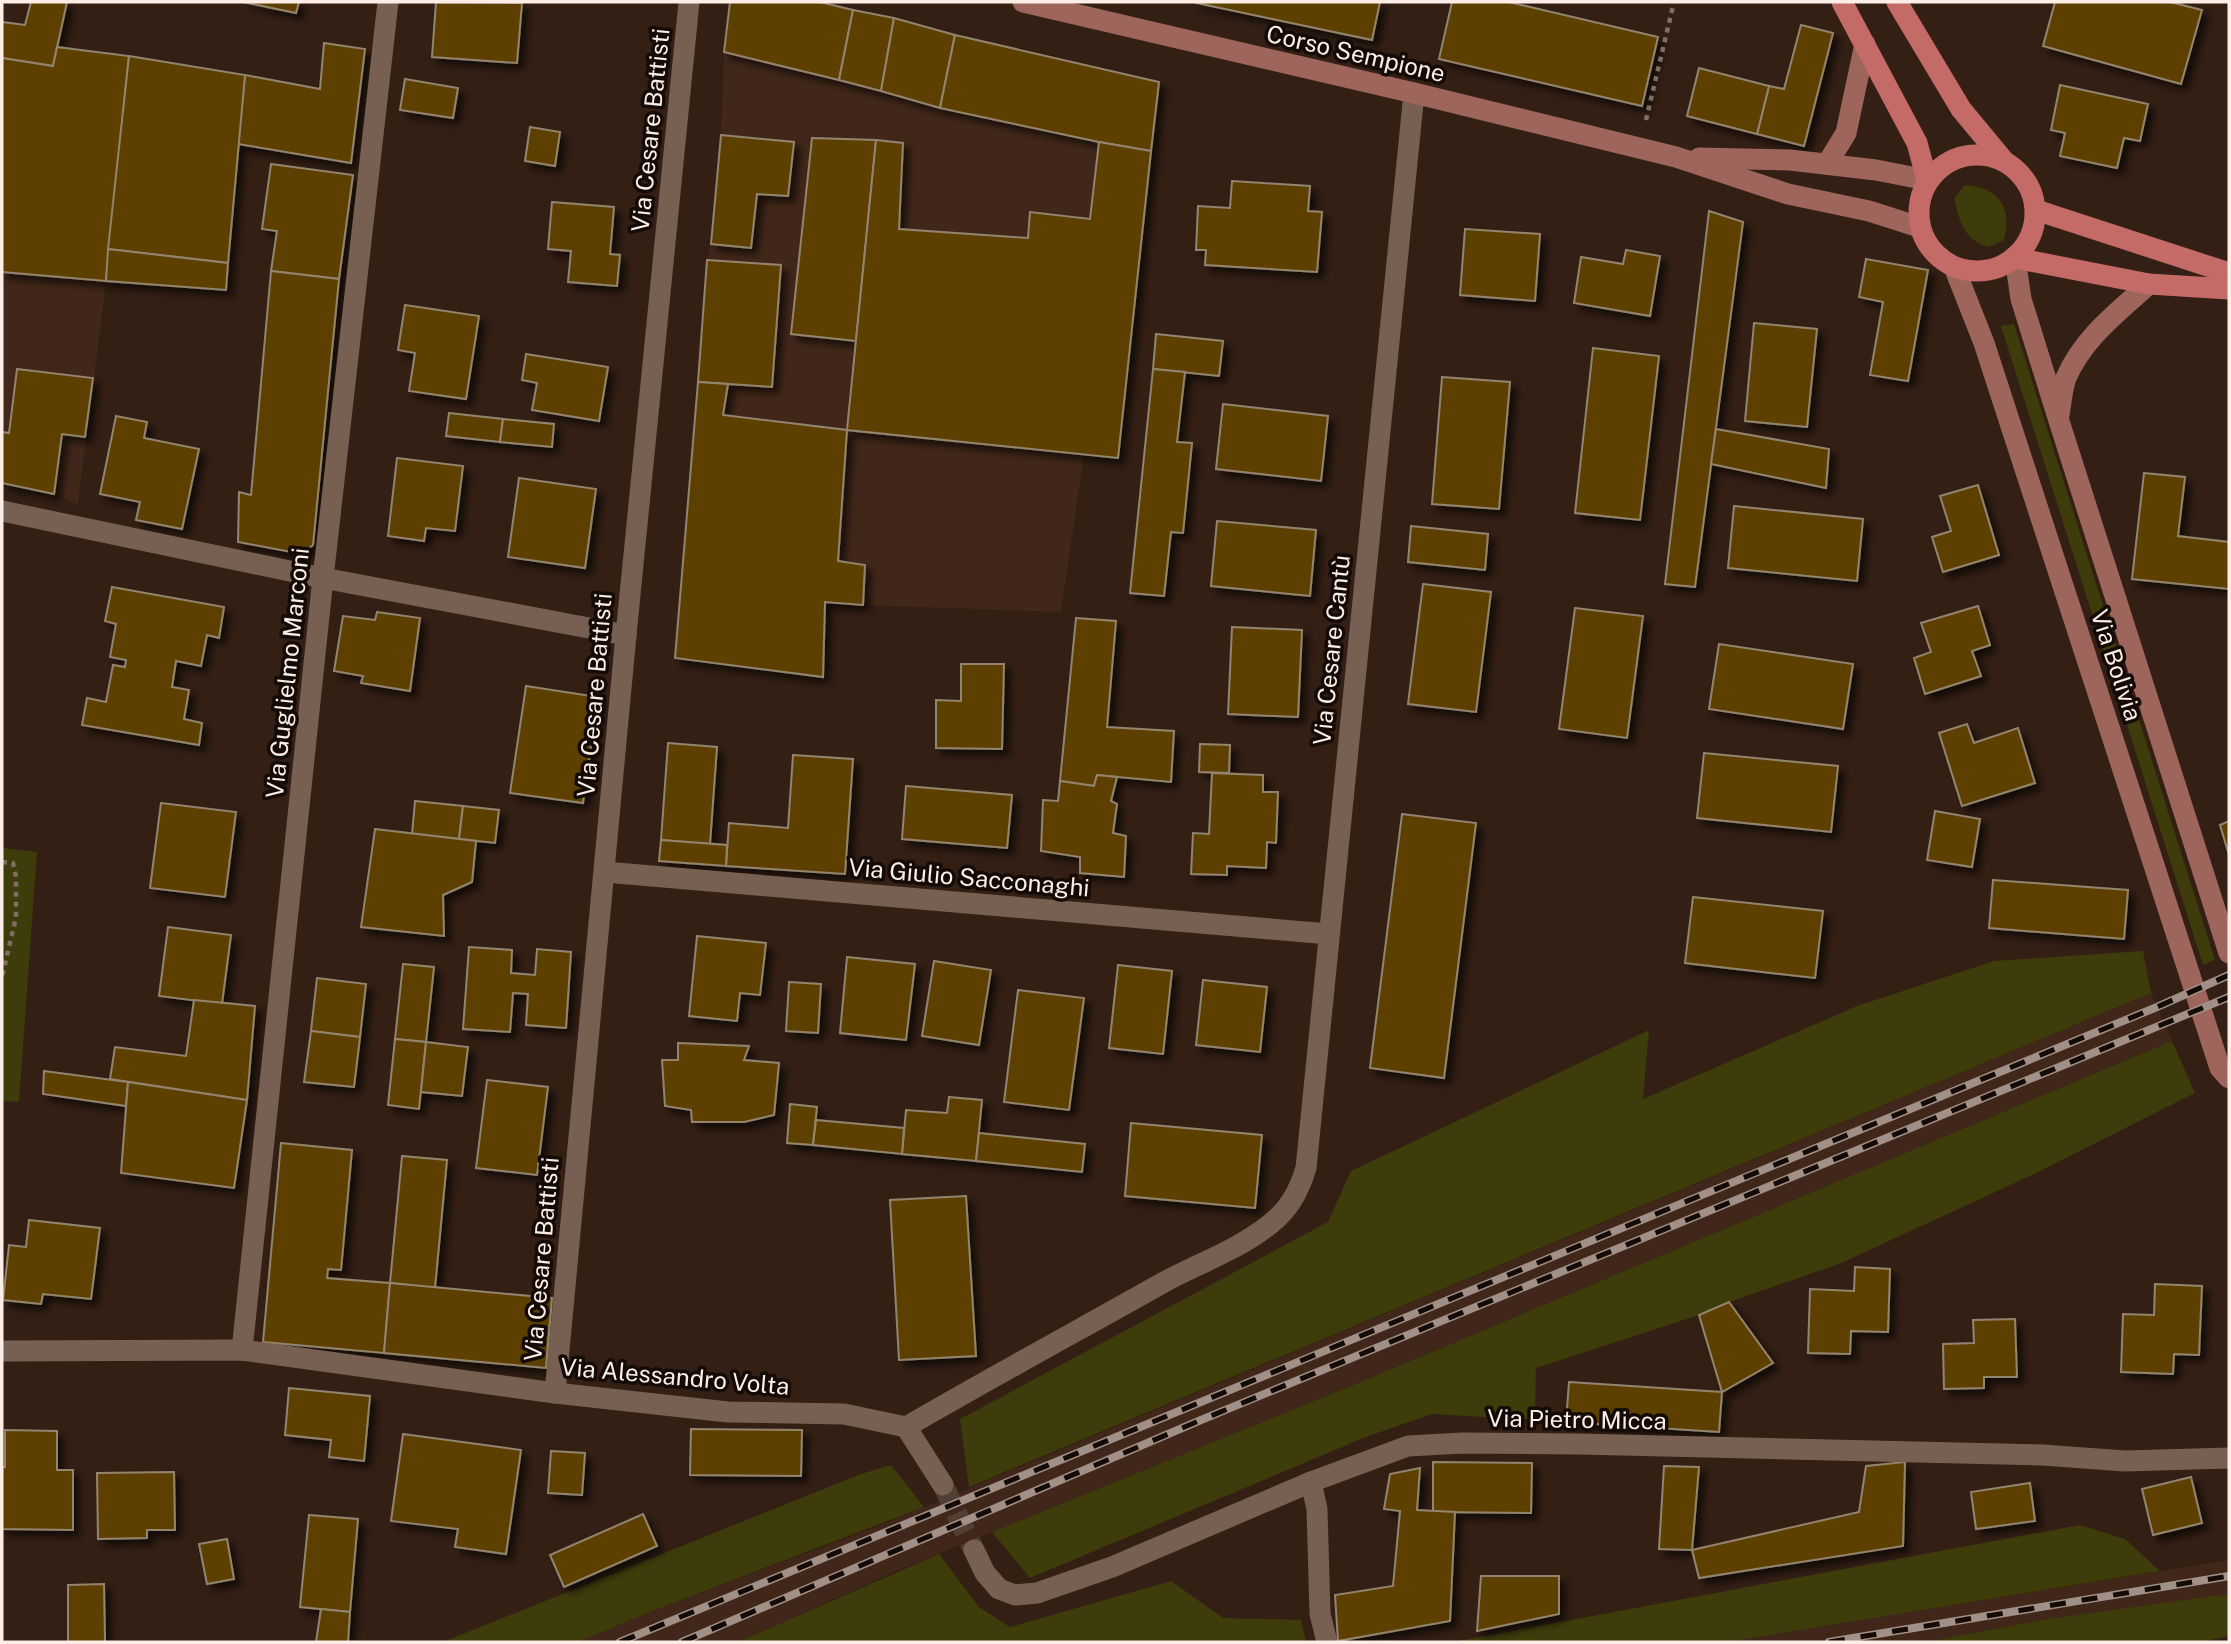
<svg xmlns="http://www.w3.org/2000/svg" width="2231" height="1644" viewBox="0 0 2231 1644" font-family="'Public Sans',sans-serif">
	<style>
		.built { fill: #412719 }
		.green { fill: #3e3c0b }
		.building { fill: #5d4004; stroke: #93846e; stroke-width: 2; filter: url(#shadow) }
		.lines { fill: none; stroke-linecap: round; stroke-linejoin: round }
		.street-tunnel { stroke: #513e34; stroke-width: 21; stroke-dasharray: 21 10; stroke-linecap: butt }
		.path { stroke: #806e64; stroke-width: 4.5; stroke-dasharray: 5 5; stroke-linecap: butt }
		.street { stroke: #775f52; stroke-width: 21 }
		.secondary { stroke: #9e655c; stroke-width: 21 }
		.primary { stroke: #c46a67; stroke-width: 21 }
		.rail-casing { stroke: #a19087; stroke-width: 8 }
		.rail { stroke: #140b07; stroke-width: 5; stroke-dasharray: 16; stroke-linecap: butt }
		.labels { text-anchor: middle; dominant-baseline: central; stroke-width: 7; stroke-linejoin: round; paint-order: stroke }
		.street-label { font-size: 24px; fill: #fcede6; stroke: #140b07 }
	</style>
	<defs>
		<filter id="shadow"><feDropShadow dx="6" dy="6" stdDeviation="3.5" flood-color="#0009"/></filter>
	</defs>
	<rect width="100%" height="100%" fill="#331f14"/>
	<g class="built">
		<polygon points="730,2 820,2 894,18 955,35 1159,82 1118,458 1084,454 1061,612 863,605 826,602 823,677 675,658 707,260 711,244 721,135 724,52"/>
		<polygon points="57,47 129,56 245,75 238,144 106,281 78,504 54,494 2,483 2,58 53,66"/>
		<polygon points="2151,993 2172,1041 1351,1386 899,1570 738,1642 577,1642 655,1610 881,1525"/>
		<polygon points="2229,1560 2229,1594 2192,1600 2047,1619 1926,1642 1727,1642"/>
	</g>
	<g class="green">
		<path d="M1965 185C1998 187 2013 207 2004 240L1989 247C1964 241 1960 221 1954 199Z"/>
		<polygon points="2014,324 2215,960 2203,965 2001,326"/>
		<polygon points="2,848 37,852 19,1102 2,1101"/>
		<polygon points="2143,951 2151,993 969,1487 960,1419 1328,1222 1351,1171 1649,1030 1643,1099 1857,1006 1994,961"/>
		<polygon points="2172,1041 2195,1093 2032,1175 1839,1264 1729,1302 1699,1315 1536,1368 1535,1420 1432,1414 1366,1437 1030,1578 992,1532 1351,1386"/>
		<polygon points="891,1465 924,1507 655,1610 577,1642 443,1642 861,1474"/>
		<polygon points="2080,1525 2125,1539 2160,1571 1727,1642 1453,1642"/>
		<polygon points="939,1554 979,1607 1010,1627 1171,1581 1223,1618 1301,1620 1306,1642 738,1642"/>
		<polygon points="2229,1594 2229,1636 2201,1642 1926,1642 2047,1619"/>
	</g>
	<g class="building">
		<polygon points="31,2 67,2 53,66 2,58 2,22 25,25"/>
		<polygon points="243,2 299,2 296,13"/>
		<polygon points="436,2 522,3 517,63 432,57"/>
		<polygon points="730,2 820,2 853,10 839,80 724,52"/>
		<polygon points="1192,2 1380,2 1372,40"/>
		<polygon points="1452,2 1509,2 1658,37 1642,106 1439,59"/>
		<polygon points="2055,2 2170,2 2202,10 2181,84 2043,46"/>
		<polygon points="853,10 894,18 881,91 839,80"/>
		<polygon points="894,18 955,35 940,108 881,91"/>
		<polygon points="1801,25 1833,33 1804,146 1757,134 1769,86 1784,89"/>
		<polygon points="955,35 1159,82 1151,151 1099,142 940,108"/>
		<polygon points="324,43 365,49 351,163 238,144 245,75 320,89"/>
		<polygon points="57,47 129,56 106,281 2,272 2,58 53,66"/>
		<polygon points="129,56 245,75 228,263 108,249"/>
		<polygon points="1699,68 1769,86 1757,134 1687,116"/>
		<polygon points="405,79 458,88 453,118 400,110"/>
		<polygon points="2060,85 2148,104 2140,141 2124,138 2117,168 2060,156 2065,133 2051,130"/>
		<polygon points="530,127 560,132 555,166 525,161"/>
		<polygon points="721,135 794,142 788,196 757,194 751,248 711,244"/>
		<polygon points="812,138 876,140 856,341 791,334"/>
		<polygon points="876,140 903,143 899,229 1028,238 1030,212 1090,219 1099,142 1151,151 1118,458 847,430"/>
		<polygon points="271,164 353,175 339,279 271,271 277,231 262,229"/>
		<polygon points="1232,181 1310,186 1308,211 1322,212 1317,272 1205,265 1206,250 1196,250 1198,206 1230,208"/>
		<polygon points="552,202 614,207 610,254 620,255 617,286 568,282 571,251 548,249"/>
		<polygon points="1709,211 1743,222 1695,587 1665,584"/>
		<polygon points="1465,229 1540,234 1535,301 1460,295"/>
		<polygon points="108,249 228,263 226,290 106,281"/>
		<polygon points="1626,250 1660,256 1650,316 1574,303 1581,257 1623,264"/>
		<polygon points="1866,259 1928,270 1908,381 1870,375 1883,302 1859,297"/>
		<polygon points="707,260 781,265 772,387 698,382"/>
		<polygon points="271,271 339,279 313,545 302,554 238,542 239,492 251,495"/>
		<polygon points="405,305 479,316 466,399 409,391 415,353 398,350"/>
		<polygon points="1754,323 1817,329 1807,427 1745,421"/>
		<polygon points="1156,334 1223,341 1219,376 1153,369"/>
		<polygon points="1593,348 1659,356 1640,520 1575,513"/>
		<polygon points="526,354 608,367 599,421 532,410 537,383 522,380"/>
		<polygon points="17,369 93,378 85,437 62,434 54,494 2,483 2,432 9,433"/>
		<polygon points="1153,369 1185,372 1177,442 1192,443 1183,533 1171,532 1164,596 1130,593"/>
		<polygon points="1442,377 1510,382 1499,509 1432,504"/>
		<polygon points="698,382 728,384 723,415 847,430 838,561 865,565 863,605 825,602 823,677 675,658"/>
		<polygon points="1223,404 1328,416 1321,481 1216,469"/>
		<polygon points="449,413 503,419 500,442 446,436"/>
		<polygon points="116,416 147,422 144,438 199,449 182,529 136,520 140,502 100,494"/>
		<polygon points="503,419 554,424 552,447 500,442"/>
		<polygon points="1716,429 1829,449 1826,488 1711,464"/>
		<polygon points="397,458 463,466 455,531 426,528 424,541 388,536"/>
		<polygon points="2144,473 2185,477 2178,536 2229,542 2229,589 2132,579"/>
		<polygon points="519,478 596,489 585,568 508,557"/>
		<polygon points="1978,485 1999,555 1943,572 1932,537 1951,531 1940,496"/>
		<polygon points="1734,506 1863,519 1857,581 1728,568"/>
		<polygon points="1217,521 1316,530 1310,596 1211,586"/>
		<polygon points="1411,526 1488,534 1485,570 1408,562"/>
		<polygon points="1423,584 1491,592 1476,712 1408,704"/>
		<polygon points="112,587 224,607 219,638 207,635 201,666 176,661 172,687 189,690 184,719 202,723 199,745 82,725 87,698 106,702 113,665 125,667 126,660 110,657 116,624 105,621"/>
		<polygon points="1978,606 1990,645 1972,651 1981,676 1925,694 1914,658 1931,652 1921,623"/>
		<polygon points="1575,608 1643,616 1627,738 1559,729"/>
		<polygon points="377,612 420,618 410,691 361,683 363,676 334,671 343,616 375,620"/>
		<polygon points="1076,618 1116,621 1107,727 1174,731 1171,782 1097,775 1094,786 1060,781"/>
		<polygon points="1232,627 1302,630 1298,717 1228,714"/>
		<polygon points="1719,644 1853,664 1843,729 1709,709"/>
		<polygon points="961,664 1004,664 1002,749 936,748 936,700 961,701"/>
		<polygon points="526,686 598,697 583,803 510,793"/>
		<polygon points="1967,724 1974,743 2018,728 2035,783 1962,806 1939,733"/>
		<polygon points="668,743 717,747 710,844 661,840"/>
		<polygon points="1200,744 1230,745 1229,773 1199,772"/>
		<polygon points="1704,753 1838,766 1831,832 1697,818"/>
		<polygon points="793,755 853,759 845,874 726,866 729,823 788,828"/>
		<polygon points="1212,773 1263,775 1263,792 1278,792 1276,843 1267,842 1266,868 1227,866 1227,875 1191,874 1193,833 1209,834"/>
		<polygon points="1097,775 1117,777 1111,801 1117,804 1113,833 1126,836 1124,877 1080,873 1080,857 1041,851 1043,800 1058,801 1060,781 1094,786"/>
		<polygon points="906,786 1012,795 1007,848 902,839"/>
		<polygon points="415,801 463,806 459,839 412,834"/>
		<polygon points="161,803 236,812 225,897 150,888"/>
		<polygon points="463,806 499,810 495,843 459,839"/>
		<polygon points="1935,811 1980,819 1972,867 1927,860"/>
		<polygon points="1402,814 1476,823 1444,1078 1370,1068"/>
		<polygon points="2229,821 2229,855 2220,825"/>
		<polygon points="375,829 476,841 472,882 443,895 444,936 361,927"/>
		<polygon points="661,840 727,845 726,866 659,861"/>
		<polygon points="1993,880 2128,890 2124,939 1989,928"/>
		<polygon points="1693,897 1823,911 1815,978 1685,963"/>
		<polygon points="168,927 231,935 222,1004 159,996"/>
		<polygon points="697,936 766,943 760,995 740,993 737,1021 689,1016"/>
		<polygon points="469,947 512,950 511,973 535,975 537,949 571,952 566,1028 526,1025 528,994 513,993 510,1032 463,1029"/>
		<polygon points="847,957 915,964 906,1040 840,1033"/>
		<polygon points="934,961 991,970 979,1045 922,1036"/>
		<polygon points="403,964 434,967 426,1042 395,1039"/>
		<polygon points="1118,965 1172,971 1163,1054 1109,1048"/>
		<polygon points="317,978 366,984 360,1037 311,1031"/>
		<polygon points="1203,980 1267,987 1260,1052 1196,1045"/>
		<polygon points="789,982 821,984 818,1033 786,1031"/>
		<polygon points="1018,990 1084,998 1069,1110 1004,1102"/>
		<polygon points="194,1000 255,1006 247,1100 110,1079 115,1047 186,1056"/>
		<polygon points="311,1031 360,1037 354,1087 304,1082"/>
		<polygon points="395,1039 426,1042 419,1109 388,1105"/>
		<polygon points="426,1042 468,1047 462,1096 421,1092"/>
		<polygon points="678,1043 749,1046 744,1060 779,1063 774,1115 744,1122 692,1122 691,1110 665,1106 662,1060 678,1060"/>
		<polygon points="44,1071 128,1082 126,1106 43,1094"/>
		<polygon points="487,1080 548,1087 537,1175 476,1168"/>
		<polygon points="128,1082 247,1100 234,1188 121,1173"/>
		<polygon points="949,1097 982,1100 976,1161 902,1154 906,1110 947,1113"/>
		<polygon points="790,1104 817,1107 813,1145 787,1143"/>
		<polygon points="816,1120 904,1128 902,1154 813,1145"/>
		<polygon points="1131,1123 1262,1135 1255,1208 1125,1196"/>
		<polygon points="979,1133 1085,1144 1082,1172 976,1161"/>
		<polygon points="281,1143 352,1150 341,1270 328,1269 327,1278 390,1283 384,1353 263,1342"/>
		<polygon points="402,1156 447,1160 435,1288 390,1283"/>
		<polygon points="966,1196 976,1356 899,1360 890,1200"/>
		<polygon points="29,1220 100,1228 91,1299 43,1294 41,1304 3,1300 9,1245 26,1247"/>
		<polygon points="1855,1267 1890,1269 1888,1332 1851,1331 1850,1354 1808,1353 1810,1289 1854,1291"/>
		<polygon points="390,1283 552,1298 546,1368 384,1353"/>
		<polygon points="2155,1284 2202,1286 2199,1355 2174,1354 2173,1374 2121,1372 2123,1314 2154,1315"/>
		<polygon points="1729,1302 1773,1363 1722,1392 1699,1315"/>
		<polygon points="2015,1319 2017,1377 1984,1377 1984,1388 1944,1389 1943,1344 1974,1343 1973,1320"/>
		<polygon points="1569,1382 1722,1392 1719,1432 1566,1422"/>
		<polygon points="289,1388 370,1396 364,1461 329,1457 331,1440 285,1435"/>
		<polygon points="691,1429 802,1430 801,1476 690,1475"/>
		<polygon points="5,1430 57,1431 57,1470 73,1470 73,1530 2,1529 2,1467 5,1467"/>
		<polygon points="403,1434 521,1450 506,1554 455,1547 458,1529 391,1521"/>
		<polygon points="551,1451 585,1453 582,1495 548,1493"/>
		<polygon points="1433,1462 1532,1463 1531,1513 1433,1512"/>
		<polygon points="1905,1462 1903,1546 1699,1578 1692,1550 1859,1512 1866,1466"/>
		<polygon points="1664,1466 1699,1467 1692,1550 1659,1549"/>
		<polygon points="1420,1468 1417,1510 1455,1512 1450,1621 1338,1641 1335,1595 1393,1586 1400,1511 1384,1509 1390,1474"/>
		<polygon points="174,1472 175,1530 147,1530 147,1538 98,1539 97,1473"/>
		<polygon points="2191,1477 2202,1523 2153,1535 2142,1489"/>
		<polygon points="2030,1483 2035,1521 1976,1529 1971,1492"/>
		<polygon points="643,1514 657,1546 564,1587 550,1555"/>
		<polygon points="309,1515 358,1519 350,1612 300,1607"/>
		<polygon points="227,1539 234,1579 207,1584 199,1544"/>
		<polygon points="1481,1576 1559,1576 1559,1614 1477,1631"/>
		<polygon points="104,1584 105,1642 68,1642 68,1585"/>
		<polygon points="321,1609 350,1612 348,1642 316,1642"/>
	</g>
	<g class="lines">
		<polyline class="street-tunnel" points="943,1485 974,1550"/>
		<g class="path">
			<polyline points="1646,120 1674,2"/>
			<polyline points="2,862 13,863 16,877 16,917 2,977"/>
		</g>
		<g class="street">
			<polyline points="2,511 323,578 626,635"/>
			<polyline points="605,872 1329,934"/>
			<polyline points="242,1350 323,578 388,2"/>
			<path d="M2 1351 242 1350 555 1393 728 1412 844 1414 906 1427C992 1377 1079 1330 1166 1281 1200 1263 1239 1249 1269 1225 1289 1210 1299 1191 1306 1168L1414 93"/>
			<polyline points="555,1393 626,635 689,2"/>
			<polyline points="906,1427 943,1485"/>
			<polyline points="1311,1482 1317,1509 1320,1614 1327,1642"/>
			<polyline points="974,1550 985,1573 999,1589 1015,1595 1037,1593 1112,1567 1311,1482 1408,1446 1463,1443 1579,1444 2043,1455 2125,1461 2229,1458"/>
		</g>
		<g class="secondary">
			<polyline points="1023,2 1414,93 1676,157 1788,194 1869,211 1919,227"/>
			<polyline points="1699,158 1790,160 1876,170 1927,180"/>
			<polyline points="1827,164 1846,133 1865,44"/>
			<polyline points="2015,258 2021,299 2059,421 2229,953"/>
			<polyline points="1954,267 1984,343 2220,1068 2229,1078"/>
			<path d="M2059 415C2061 404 2062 389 2066 378 2083 338 2118 312 2149 284"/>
		</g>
		<g class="primary">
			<polyline points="1842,2 1917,143 1927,180"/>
			<polyline points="1897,2 1961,109 2004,161"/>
			<circle cx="1977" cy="213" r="58"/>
			<polyline points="2036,210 2229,273"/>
			<polyline points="2015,258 2149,284 2229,289"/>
		</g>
		<g class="rail-casing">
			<g id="rail">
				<polyline points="620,1642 2157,1007 2229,975"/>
				<polyline points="682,1642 1201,1420 2229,997"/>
				<polyline points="1829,1642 2229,1576"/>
			</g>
		</g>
		<use href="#rail" class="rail"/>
	</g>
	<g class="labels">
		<g class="street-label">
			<text transform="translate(1356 53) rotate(13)">Corso Sempione</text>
			<text transform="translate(650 130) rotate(-84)">Via Cesare Battisti</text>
			<text transform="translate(1331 650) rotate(-84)">Via Cesare Cantù</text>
			<text transform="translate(2117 665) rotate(72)">Via Bolivia</text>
			<text transform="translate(287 673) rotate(-84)">Via Guglielmo Marconi</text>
			<text transform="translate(594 695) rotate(-85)">Via Cesare Battisti</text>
			<text transform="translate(969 877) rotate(5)">Via Giulio Sacconaghi</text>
			<text transform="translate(541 1259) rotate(-85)">Via Cesare Battisti</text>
			<text transform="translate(675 1376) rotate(5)">Via Alessandro Volta</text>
			<text transform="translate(1577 1419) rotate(1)">Via Pietro Micca</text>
		</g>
	</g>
	<rect width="2231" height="1644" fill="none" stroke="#fcede6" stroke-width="7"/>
</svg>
